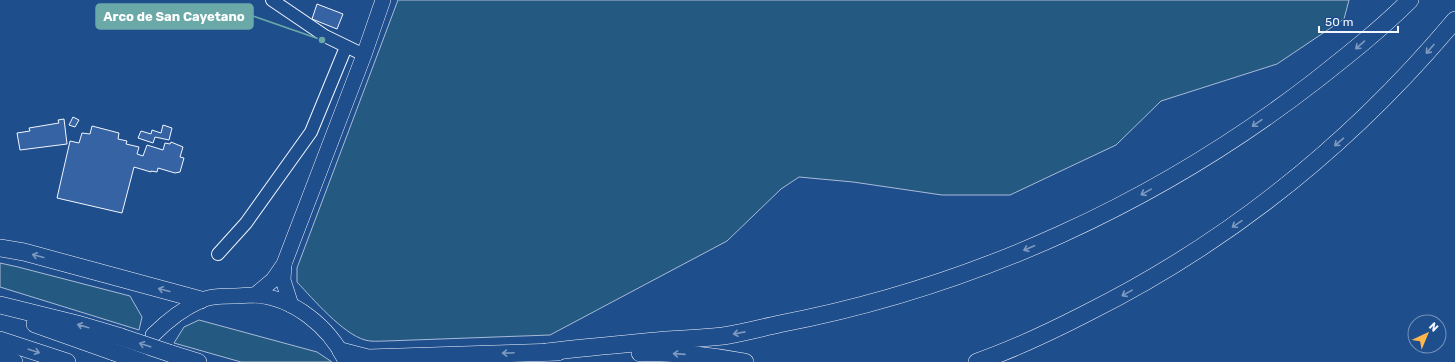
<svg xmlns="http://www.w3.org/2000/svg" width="1455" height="362" viewBox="0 0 1455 362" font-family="Rubik,sans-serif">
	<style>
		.green { fill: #245a82; stroke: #a8bbd7 }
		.building { fill: #3563a3; stroke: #f2f6ff }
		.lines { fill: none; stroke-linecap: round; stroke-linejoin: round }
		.minor-casing { stroke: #f2f6ff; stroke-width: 14 }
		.major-casing { stroke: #f2f6ff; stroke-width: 16 }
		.highway-casing { stroke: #f2f6ff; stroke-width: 18 }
		.minor { stroke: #1f4e8c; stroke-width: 12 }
		.major { stroke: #1f4e8c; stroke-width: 15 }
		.highway { stroke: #1f4e8c; stroke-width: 17 }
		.highway-bridge-casing { stroke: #f2f6ff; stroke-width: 18; stroke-linecap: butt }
		.highway-bridge { stroke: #1f4e8c; stroke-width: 17 }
		.oneway { stroke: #7e9ac0 }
		.leader { fill: none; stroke: #6aa9a8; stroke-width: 1.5 }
		.callout-dot { fill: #6aa9a8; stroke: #1f4e8c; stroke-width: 1.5 }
		.callout { fill: #6aa9a8; stroke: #6aa9a8; stroke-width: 1.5 }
		.callout-label { font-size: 13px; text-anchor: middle; font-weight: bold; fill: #fff }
	</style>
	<rect width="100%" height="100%" fill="#1f4e8c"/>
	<g class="green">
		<path d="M398 0H1349L1344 19 1277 64 1161 101 1116 145 1010 195H942L853 182 799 177 781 189 727 241 550 335 386 341C379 341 371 342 365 340 343 334 313 299 297 282V268Z"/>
		<polygon points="0,263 18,267 130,296 142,317 139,330 0,287"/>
		<polygon points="199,320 317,352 332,362 241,362 174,343 184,327"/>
	</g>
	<g class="building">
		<polygon points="317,4 343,14 337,29 312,19"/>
		<polygon points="73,117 79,120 75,127 69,125"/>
		<polygon points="64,119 67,144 20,150 17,133 30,131 29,128 59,123 58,120"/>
		<polygon points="163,125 172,128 169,140 155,137 153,143 138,138 141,131 151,134 152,130 161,133"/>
		<polygon points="92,126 119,133 118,139 127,141 126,144 139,147 137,154 143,156 147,145 163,150 165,143 170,144 171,142 183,147 180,157 184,158 180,172 175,173 158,168 157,172 151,171 151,172 134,167 122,213 57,198 70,141 79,143 82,133 90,134"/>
	</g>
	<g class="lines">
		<g class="minor-casing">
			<g id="minor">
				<polyline points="272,0 325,36 364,55"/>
				<polyline points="218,254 246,223 311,132 346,47"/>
			</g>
		</g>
		<g class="major-casing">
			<g id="major">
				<polyline points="284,264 283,280 291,305"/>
				<polyline points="255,295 273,280 284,264 364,55 383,0"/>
				<path d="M153 335C167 321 182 309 200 301 209 296 223 296 233 296 240 296 247 295 254 295 293 297 330 327 346 362"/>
			</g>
		</g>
		<g class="highway-casing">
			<g id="highway">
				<polyline points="0,248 24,252 201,300"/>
				<polyline points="0,305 77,324 121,337"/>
				<polyline points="35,324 114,352"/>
				<polyline points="0,340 67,362"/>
				<polyline points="341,351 368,358 558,352"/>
				<path d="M547 352C586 347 626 344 666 340 685 339 704 338 723 336 742 333 761 328 779 324 974 287 1159 202 1315 81 1348 55 1381 29 1410 0"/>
				<polyline points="169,353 198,362"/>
				<path d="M640 353C676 352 711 356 745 362"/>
				<polyline points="0,356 14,362"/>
				<path d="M977 362C1014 349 1052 331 1087 313 1231 241 1352 143 1455 20"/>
			</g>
		</g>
		<use href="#minor" class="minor"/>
		<use href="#major" class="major"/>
		<use href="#highway" class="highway"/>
		<g class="highway-bridge-casing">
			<g id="highway-bridge">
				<polyline points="121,337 169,353"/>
				<polyline points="114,352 142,362"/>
			</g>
		</g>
		<use href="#highway-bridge" class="highway-bridge"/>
	</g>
	<defs><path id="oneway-shaft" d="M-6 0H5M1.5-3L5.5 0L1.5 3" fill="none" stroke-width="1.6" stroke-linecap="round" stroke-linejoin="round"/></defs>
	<g class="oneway">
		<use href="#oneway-shaft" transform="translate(1360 45) rotate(139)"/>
		<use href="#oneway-shaft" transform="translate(1430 49) rotate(131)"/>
		<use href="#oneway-shaft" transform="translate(1257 123) rotate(145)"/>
		<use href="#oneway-shaft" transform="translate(1339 142) rotate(139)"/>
		<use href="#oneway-shaft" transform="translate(1146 192) rotate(151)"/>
		<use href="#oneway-shaft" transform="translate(1237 224) rotate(146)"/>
		<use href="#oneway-shaft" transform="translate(1029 248) rotate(157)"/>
		<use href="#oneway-shaft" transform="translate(38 256) rotate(-165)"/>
		<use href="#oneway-shaft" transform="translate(164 290) rotate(-165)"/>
		<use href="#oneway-shaft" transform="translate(1127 293) rotate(151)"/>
		<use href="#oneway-shaft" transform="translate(83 326) rotate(-164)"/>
		<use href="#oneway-shaft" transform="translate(739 333) rotate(169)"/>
		<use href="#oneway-shaft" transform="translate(145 345) rotate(-162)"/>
		<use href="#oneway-shaft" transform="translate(34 351) rotate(18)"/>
		<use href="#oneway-shaft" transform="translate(508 353) rotate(178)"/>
		<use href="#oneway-shaft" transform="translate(679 354) rotate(-176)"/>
	</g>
	<path class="leader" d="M322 40L253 16"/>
	<circle class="callout-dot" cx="322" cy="40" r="4"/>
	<rect class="callout" x="96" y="4" width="157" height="25" rx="4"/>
	<g class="callout-label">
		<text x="174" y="21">Arco de San Cayetano</text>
	</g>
	<g transform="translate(1427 334) rotate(44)"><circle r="19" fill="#1f4e8c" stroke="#7391ba"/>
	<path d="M0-3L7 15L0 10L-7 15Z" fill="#ffb74d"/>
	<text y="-6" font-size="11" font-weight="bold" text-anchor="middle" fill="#f2f6ff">N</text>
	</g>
	<path d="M1319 26v6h79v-6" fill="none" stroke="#f2f6ff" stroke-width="2"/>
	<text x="1325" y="26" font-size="12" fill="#f2f6ff" stroke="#1f4e8c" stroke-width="3" paint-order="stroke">50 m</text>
</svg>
